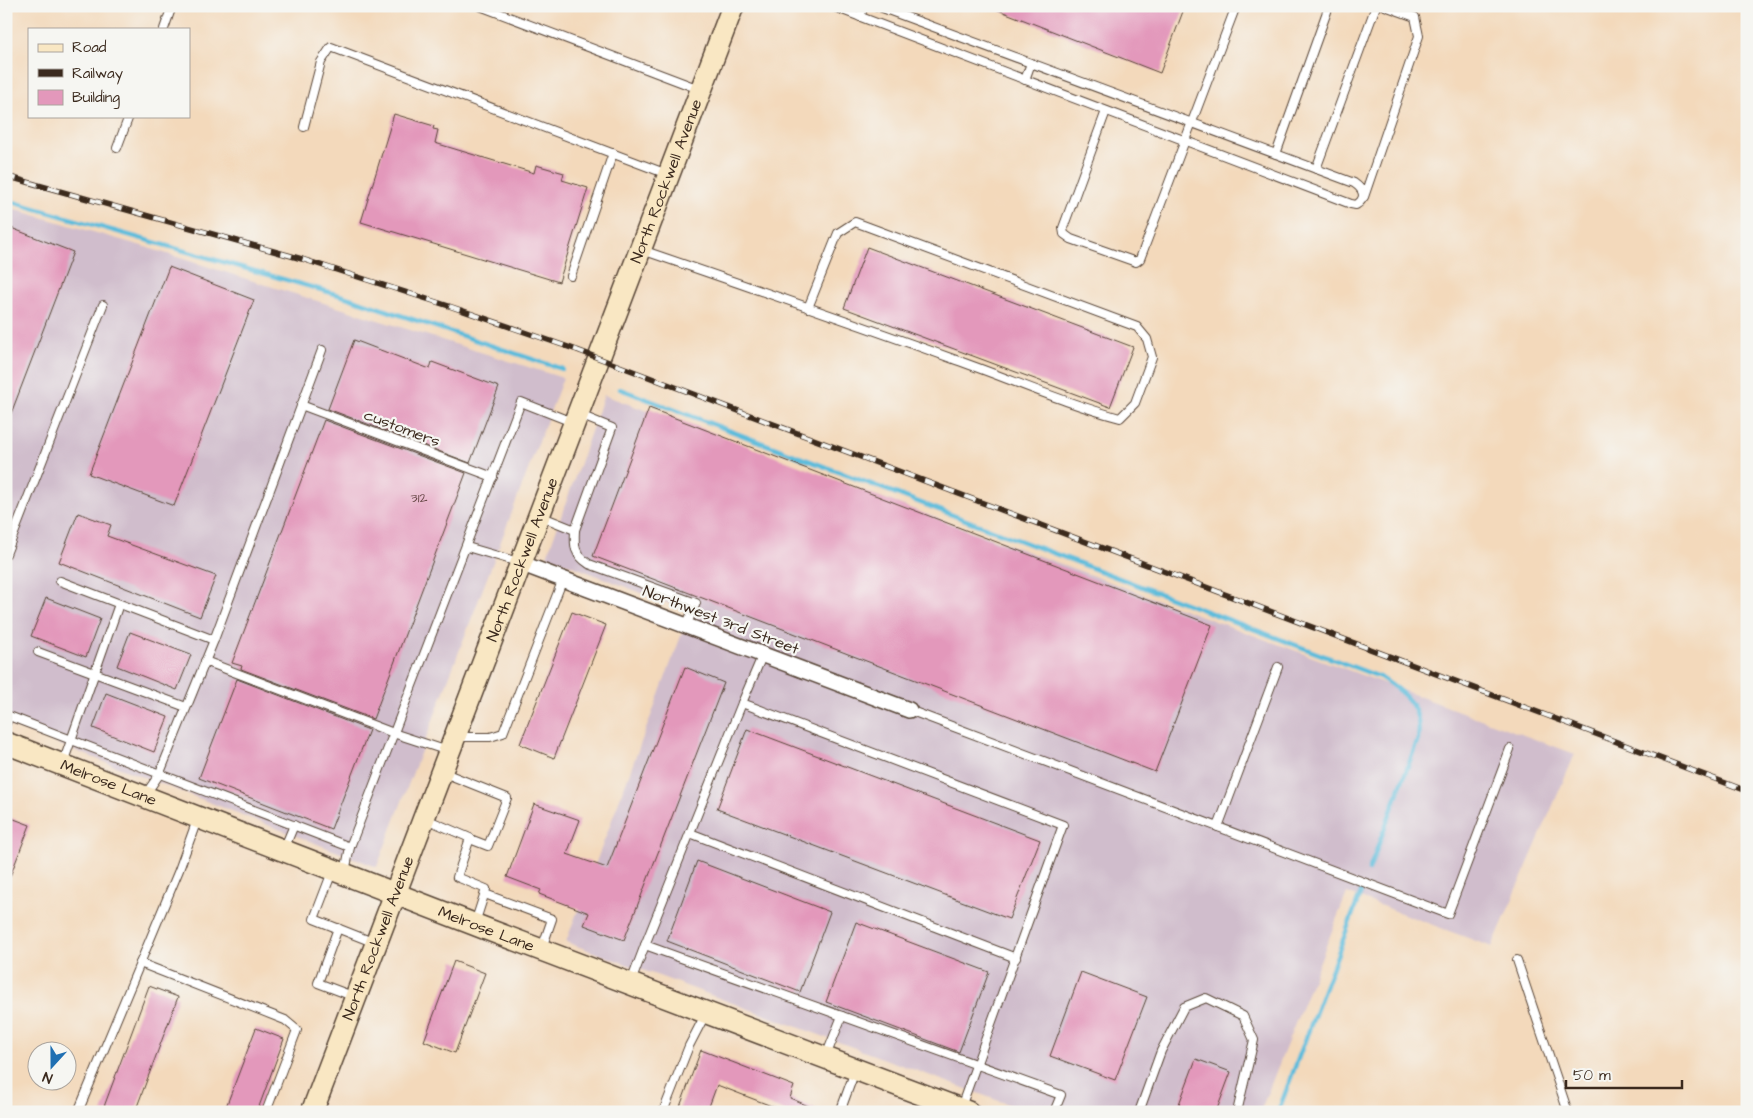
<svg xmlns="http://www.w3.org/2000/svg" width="1753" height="1118" viewBox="0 0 1753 1118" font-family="'Architects Daughter',sans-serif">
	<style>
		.industrial { fill: #d0bdcc }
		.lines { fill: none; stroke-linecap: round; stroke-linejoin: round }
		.stream { stroke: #5dbcdb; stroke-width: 4.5 }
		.building { fill: #e398bb }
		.lane-casing { stroke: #574436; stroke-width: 10 }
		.street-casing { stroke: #574436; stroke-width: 18 }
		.secondary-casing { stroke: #574436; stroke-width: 24 }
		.lane { stroke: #fff; stroke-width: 8 }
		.street { stroke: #fff; stroke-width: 15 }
		.secondary { stroke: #f9e7c3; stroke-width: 21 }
		.rail-casing { stroke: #3b2a1e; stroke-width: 5.5 }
		.rail { stroke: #f6f6f2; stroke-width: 4; stroke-dasharray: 11; stroke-linecap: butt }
		.labels { text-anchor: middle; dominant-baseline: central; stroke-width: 4.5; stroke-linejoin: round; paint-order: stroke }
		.number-label { font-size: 14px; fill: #654645 }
		.street-label { font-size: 16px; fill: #3b2a1e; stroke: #f6f6f2 }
	</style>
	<rect width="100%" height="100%" fill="#f6f6f2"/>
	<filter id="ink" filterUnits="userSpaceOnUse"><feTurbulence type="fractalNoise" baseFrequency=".02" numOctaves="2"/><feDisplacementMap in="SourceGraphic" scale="10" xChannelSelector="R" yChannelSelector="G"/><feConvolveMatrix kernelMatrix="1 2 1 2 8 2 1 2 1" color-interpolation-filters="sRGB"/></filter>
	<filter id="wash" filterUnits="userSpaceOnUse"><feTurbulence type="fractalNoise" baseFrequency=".0096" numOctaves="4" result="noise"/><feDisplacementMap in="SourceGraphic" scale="20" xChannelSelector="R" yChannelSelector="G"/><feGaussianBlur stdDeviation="1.12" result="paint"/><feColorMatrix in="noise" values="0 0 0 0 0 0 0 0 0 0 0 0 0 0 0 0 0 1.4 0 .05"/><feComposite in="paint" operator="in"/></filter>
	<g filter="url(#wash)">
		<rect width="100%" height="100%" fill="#f3d9bb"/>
		<g class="industrial">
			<polygon points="6,207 142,246 563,378 377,867 6,724"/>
			<polygon points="604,395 1575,754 1492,947 1347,893 1260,1112 1029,1112 566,942 690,612 547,556"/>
		</g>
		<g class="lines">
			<g class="stream">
				<polyline points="6,16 10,6"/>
				<polyline points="6,200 346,297 562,369"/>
				<path d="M620 389 1380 677C1404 693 1423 706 1418 739L1369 870"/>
				<polyline points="1278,1112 1361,892"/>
			</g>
		</g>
		<g id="blocks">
			<g class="building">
				<polygon points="988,6 1185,6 1160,73"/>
				<polygon points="394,114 434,126 433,129 438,130 435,143 534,173 536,165 564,173 562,180 588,188 559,282 361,222"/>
				<polygon points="6,226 73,252 7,424 6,424"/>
				<polygon points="867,247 1133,347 1110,407 844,308"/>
				<polygon points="169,267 254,300 174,506 89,474"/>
				<polygon points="354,340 430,369 432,362 499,387 470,463 328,409"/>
				<polygon points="649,408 1212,625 1155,772 593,556"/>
				<polygon points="324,420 466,473 373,719 241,669 242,666 232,663"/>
				<polygon points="78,513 111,525 107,536 216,576 200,617 59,562"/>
				<polygon points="46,598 100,619 86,657 31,636"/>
				<polygon points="572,612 606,625 554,758 520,744"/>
				<polygon points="130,632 191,655 177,690 117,666"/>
				<polygon points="685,667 724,683 624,940 584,925 589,913 539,894 541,890 507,877 534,804 580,820 567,854 607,868"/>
				<polygon points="237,679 369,730 331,829 199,778"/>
				<polygon points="106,693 168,717 154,752 93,728"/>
				<polygon points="747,729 1040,840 1009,919 717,809"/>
				<polygon points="6,816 30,825 7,884 6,884"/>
				<polygon points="697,861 830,912 800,992 667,941"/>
				<polygon points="856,922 989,972 959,1052 826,1002"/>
				<polygon points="454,961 485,973 455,1053 424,1041"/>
				<polygon points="1081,972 1147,997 1115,1080 1050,1056"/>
				<polygon points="149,986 178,997 135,1112 102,1112"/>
				<polygon points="256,1028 284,1039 257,1112 224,1112"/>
				<polygon points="701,1050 794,1086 790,1098 822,1112 787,1112 717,1085 707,1112 678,1112"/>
				<polygon points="1196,1059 1231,1072 1216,1112 1176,1112"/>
			</g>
		</g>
	</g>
	<g filter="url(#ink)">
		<use href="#blocks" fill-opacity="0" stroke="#574436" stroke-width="1"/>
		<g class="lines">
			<g class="lane-casing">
				<g id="lane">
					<polyline points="480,6 699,89"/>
					<path d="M832 6 1351 204 1356 205C1367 198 1364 190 1354 183L877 6"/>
					<polyline points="860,17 864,6"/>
					<polyline points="164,29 172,6"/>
					<polyline points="1025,80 1031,63"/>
					<polyline points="1106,111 1063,228 1064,234 1071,239 1136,262 1140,259 1236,6"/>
					<polyline points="304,127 321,62 331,47 667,174"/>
					<polyline points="117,148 129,116"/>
					<polyline points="1276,154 1329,6"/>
					<polyline points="1316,169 1376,6"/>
					<polyline points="1364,197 1419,36 1415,17 1385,6"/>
					<path d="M642 250C747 286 852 322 956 360 1011 379 1063 403 1120 418L1135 403 1152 357 1147 339 1137 327 855 222 838 233 808 308"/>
					<polyline points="571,276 613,153"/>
					<polyline points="301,405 493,477"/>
					<polyline points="540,516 575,530 612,428 580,415"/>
					<path d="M575 530C574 547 574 554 589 564L696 603 686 626"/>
					<polyline points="467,547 518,562"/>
					<polyline points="6,554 103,305"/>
					<polyline points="60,581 214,640"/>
					<polyline points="38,652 186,707"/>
					<polyline points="763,654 742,703 1063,825 961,1107"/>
					<polyline points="205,661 396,734 448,751"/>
					<polyline points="909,710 1448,914 1510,749"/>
					<polyline points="6,723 9,716 350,847 521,402 572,422"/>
					<polyline points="458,737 490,737 503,733 563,579"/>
					<polyline points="63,763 119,604"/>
					<polyline points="442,772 507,798 488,846 470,839"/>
					<polyline points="145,795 159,775 214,640 322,350"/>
					<polyline points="426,819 470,838 457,877 486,889 475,923"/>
					<polyline points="1218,827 1278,667"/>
					<polyline points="690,833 1016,958"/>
					<polyline points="284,849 294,825"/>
					<polyline points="332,872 314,919 375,943"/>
					<polyline points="345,872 350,847"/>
					<polyline points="485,894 552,919 542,948"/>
					<polyline points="338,928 318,983 355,997"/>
					<polyline points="645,945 742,703"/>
					<polyline points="1517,960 1568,1112"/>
					<polyline points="140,963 285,1020 297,1030 266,1112"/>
					<polyline points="631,982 645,945 1061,1095 1054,1112"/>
					<polyline points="826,1056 842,1016"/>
					<polyline points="78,1112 179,870 197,820"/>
					<polyline points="663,1112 689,1046 705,1015"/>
					<polyline points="840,1112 855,1071"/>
					<polyline points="1139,1112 1161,1051 1184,1007 1206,998 1243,1016 1254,1040 1237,1112"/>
				</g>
			</g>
			<g class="street-casing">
				<polyline id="street" points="520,563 909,710"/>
			</g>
			<g class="secondary-casing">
				<g id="secondary">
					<path id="s1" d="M6 743 494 932 968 1112"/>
					<path id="s2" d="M312 1112 733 6"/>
				</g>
			</g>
			<use href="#lane" class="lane"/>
			<use href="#street" class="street"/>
			<use href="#secondary" class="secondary"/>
			<g class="rail-casing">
				<polyline id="rail" points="6,176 302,259 452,307 577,350 1747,791"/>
			</g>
			<use href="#rail" class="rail"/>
		</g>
	</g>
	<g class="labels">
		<g class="number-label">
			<text x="419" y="498">312</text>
		</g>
		<g class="street-label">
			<text stroke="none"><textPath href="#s2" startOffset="996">North Rockwell Avenue</textPath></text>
			<text transform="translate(402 428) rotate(21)">customers</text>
			<text stroke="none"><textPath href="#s2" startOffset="591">North Rockwell Avenue</textPath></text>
			<text transform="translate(721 620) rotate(21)">Northwest 3rd Street</text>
			<text stroke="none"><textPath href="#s1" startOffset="110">Melrose Lane</textPath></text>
			<text stroke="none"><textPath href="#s1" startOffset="515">Melrose Lane</textPath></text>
			<text stroke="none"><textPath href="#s2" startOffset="186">North Rockwell Avenue</textPath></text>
		</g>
	</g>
	<rect width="1753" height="1118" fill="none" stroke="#f6f6f2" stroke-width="25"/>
	<rect x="28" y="28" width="162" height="90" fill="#f6f6f2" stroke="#aba49d"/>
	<rect x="38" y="44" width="25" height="8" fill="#f9e7c3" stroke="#aba49d"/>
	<text x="72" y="52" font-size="15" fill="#3b2a1e">Road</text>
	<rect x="38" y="69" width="25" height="8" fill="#3b2a1e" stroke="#aba49d"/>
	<text x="72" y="78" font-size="15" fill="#3b2a1e">Railway</text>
	<rect x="38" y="90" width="25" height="15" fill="#e398bb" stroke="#aba49d"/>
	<text x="72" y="102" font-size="15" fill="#3b2a1e">Building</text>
	<g transform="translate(52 1066) rotate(201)"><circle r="24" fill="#f6f6f2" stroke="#aba49d"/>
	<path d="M0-4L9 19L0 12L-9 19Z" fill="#1f6fb2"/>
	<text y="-8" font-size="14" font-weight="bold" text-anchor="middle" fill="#3b2a1e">N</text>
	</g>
	<path d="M1566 1080v8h116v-8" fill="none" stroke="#3b2a1e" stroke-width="2.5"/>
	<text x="1573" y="1080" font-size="15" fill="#3b2a1e" stroke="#f6f6f2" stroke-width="4" paint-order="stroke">50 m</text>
</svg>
